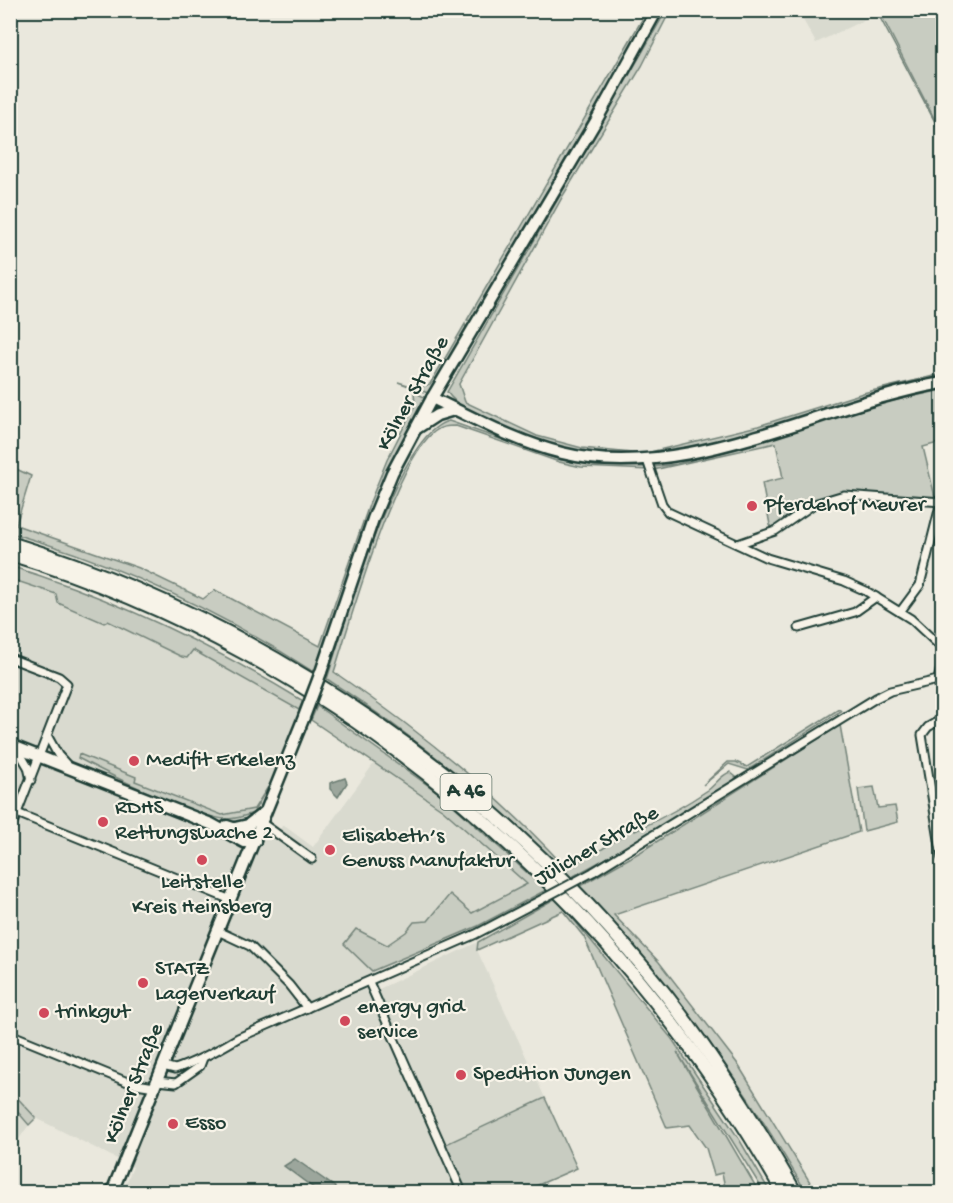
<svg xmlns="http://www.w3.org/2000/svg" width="953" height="1203" viewBox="0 0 953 1203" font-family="'Gochi Hand',sans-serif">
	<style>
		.built { fill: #d9dacf }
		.green { fill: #c8ccc1; stroke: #74847a; stroke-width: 1.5 }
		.water { fill: #9ca69c; stroke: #6a7c72; stroke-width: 1.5 }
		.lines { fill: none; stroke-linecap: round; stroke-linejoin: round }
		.stream { stroke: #6a7c72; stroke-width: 1.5 }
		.street-casing { stroke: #1f3d34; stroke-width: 11 }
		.secondary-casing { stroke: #1f3d34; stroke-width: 15 }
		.highway-casing { stroke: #1f3d34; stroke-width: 16 }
		.street { stroke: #f7f3e8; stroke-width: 7 }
		.secondary { stroke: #f7f3e8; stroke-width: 10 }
		.highway { stroke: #f7f3e8; stroke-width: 12 }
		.street-bridge-casing { stroke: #1f3d34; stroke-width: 11; stroke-linecap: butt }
		.secondary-bridge-casing { stroke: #1f3d34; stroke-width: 15; stroke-linecap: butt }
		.street-bridge { stroke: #f7f3e8; stroke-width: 7 }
		.secondary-bridge { stroke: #f7f3e8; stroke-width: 10 }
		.poi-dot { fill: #d1495b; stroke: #f7f3e8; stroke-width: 2 }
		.labels { text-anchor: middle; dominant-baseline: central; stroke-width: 4.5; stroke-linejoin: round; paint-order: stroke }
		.shield { fill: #f7f3e8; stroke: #60746a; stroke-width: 1.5 }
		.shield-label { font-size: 21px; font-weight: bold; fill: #1f3d34 }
		.street-label { font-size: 22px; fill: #1f3d34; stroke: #f7f3e8 }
		.poi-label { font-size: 22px; fill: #1f3d34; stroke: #f7f3e8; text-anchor: start }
	</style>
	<rect width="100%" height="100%" fill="#eae8dd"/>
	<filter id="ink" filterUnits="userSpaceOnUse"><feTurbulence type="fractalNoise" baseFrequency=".0167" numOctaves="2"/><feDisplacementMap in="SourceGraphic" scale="12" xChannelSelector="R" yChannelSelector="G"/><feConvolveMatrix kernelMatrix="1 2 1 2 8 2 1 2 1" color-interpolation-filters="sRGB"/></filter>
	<g filter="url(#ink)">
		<g class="built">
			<polygon points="798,11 869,11 872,16 816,43"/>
			<polygon points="11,572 95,598 301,704 277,772 259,808 279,830 283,825 313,847 375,762 443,810 528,884 472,914 450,894 428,921 414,922 406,932 386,945 356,929 344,944 372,971 379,989 478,942 477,950 545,1098 444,1145 460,1192 122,1192 133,1167 36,1118 11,1091"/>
			<polygon points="10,1104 29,1125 11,1150 10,1150"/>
		</g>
		<g class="green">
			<polygon points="647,11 652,11 471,321 467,320"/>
			<path d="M666 11H670L642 66 564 194 459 384 465 402 537 436 582 448 641 454V456C620 455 597 457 576 453 545 447 465 419 447 392Z"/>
			<polygon points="879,11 942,11 942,146 935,120"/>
			<polygon points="465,324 467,332 428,393 398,382 418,388 430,384"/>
			<polygon points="942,374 942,379 863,397 717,442 647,456 646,453 758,426 863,393"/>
			<polygon points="942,390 942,442 923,447 936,501 829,497 771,530 762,483 783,478 776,443 653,470 652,467 677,464 888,402"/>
			<path d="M414 392 424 397V402L384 479 315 673C221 612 118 564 11 533L10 466 31 476 16 525 139 568 203 599 215 590 320 646 370 502 387 460 415 405Z"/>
			<path d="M449 421 557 459 595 466 648 467 649 470 581 467 559 462 456 426C448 426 441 426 434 432 394 464 351 619 334 672 419 730 496 792 565 867L599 851 633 829 635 831C660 819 686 805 708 790 716 784 721 775 730 772L736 777C727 794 595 864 570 878 496 802 416 737 327 679 343 629 398 431 449 421Z"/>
			<path d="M10 566C114 598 211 645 303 701L299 710 193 650 187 658 182 657 108 621 104 623 58 603 56 594 11 579Z"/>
			<polygon points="317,706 443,796 546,890 478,926 372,971 344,944 356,929 387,945 406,932 414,922 428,921 450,894 472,913 527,884 443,810 311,720"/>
			<polygon points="839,709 841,711 748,770 729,764 703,785 728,762 736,762 747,767"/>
			<path d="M840 725 859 832 614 915 659 962 737 1063 816 1192H806C742 1082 669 977 578 887L642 851Z"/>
			<path d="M79 754 136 777 135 781 222 815 254 809 268 787 253 813C245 816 236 819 227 819 198 819 106 773 78 758Z"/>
			<polygon points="874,787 878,808 895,806 898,822 864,831 858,789"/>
			<polygon points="556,898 672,1039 739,1139 770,1192 764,1192 677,1052 759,1192 726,1192 722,1173 714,1175 706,1148 690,1125 667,1128 584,937 563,911 477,950 478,942"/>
			<polygon points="11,1091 36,1118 29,1125 11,1104"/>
			<polygon points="545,1098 577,1168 522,1192 465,1192 444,1145"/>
		</g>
		<g class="water">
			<polygon points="345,778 347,783 338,797 330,789 330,783"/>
			<polygon points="295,1159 335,1187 334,1192 319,1192 284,1166"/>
		</g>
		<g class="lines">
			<polyline class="stream" points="876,10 936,124 942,146"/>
			<g class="street-casing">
				<g id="street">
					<polyline points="647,460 662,504 668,512 767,558 844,581 866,591 911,619 942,648"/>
					<polyline points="738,544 775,531 814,504 844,495 942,502"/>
					<polyline points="900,612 920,585 941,502"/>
					<polyline points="799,628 855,612 876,597"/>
					<polyline points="10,658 59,677 67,684 10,831"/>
					<polyline points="942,663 938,680 942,698"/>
					<polyline points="942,719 928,727 922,735 942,858"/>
					<polyline points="48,737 58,755 68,766"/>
					<polyline points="18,750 28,767 31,780"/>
					<polyline points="17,813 231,900"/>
					<polyline points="262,823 312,859"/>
					<polyline points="593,872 876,698 890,691 938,680"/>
					<polyline points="218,931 250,946 289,985 307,1008"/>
					<polyline points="369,982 462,1192"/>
					<polyline points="10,1034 130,1083 155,1087"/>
					<path d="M163 1066 175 1069C197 1062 218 1050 238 1038L476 934 533 904"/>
					<polyline points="157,1081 176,1083 200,1066 203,1058"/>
				</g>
			</g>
			<g class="secondary-casing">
				<g id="secondary">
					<path d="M432 398C474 418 516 442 562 453 685 484 821 404 942 383"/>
					<polyline points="417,428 437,415 454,410"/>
					<polyline points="321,672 373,519 392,473 432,398 596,121 657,10"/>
					<polyline points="10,745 211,824 244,842 255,841"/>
					<polyline points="227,826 248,833 255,841"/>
					<polyline points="235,828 248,825 265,812"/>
					<polyline points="112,1192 304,717"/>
				</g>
			</g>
			<g class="highway-casing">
				<g id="highway">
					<path d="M10 543C267 622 500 785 666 995 714 1057 756 1124 795 1192"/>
					<path d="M10 554C339 654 616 894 783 1192"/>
				</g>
			</g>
			<use href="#street" class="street"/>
			<use href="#secondary" class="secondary"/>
			<use href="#highway" class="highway"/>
			<g class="street-bridge-casing">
				<polyline id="street-bridge" points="533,904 593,872"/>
			</g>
			<g class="secondary-bridge-casing">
				<polyline id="secondary-bridge" points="304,717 321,672"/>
			</g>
			<use href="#street-bridge" class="street-bridge"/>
			<use href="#secondary-bridge" class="secondary-bridge"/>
		</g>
	</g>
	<g class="poi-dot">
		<circle cx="752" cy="506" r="6"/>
		<circle cx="134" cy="761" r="6"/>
		<circle cx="103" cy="822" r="6"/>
		<circle cx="330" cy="850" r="6"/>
		<circle cx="202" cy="860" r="6"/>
		<circle cx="143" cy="983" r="6"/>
		<circle cx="44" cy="1013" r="6"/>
		<circle cx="345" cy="1021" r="6"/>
		<circle cx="461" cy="1075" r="6"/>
		<circle cx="173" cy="1124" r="6"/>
	</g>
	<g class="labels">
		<rect class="shield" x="440.5" y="774" width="51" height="36" rx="4.5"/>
		<g class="shield-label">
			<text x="466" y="792">A 46</text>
		</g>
		<g class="street-label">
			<text transform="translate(414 394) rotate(-61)">Kölner Straße</text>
			<text transform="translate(597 847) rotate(-30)">Jülicher Straße</text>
			<text transform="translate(135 1084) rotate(-68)">Kölner Straße</text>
		</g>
		<g class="poi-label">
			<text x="764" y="506">Pferdehof Meurer</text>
			<text x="146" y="761">Medifit Erkelenz</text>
			<text x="115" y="809">RDHS<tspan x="115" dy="25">Rettungswache 2</tspan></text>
			<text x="342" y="837">Elisabeth’s<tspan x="342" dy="25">Genuss Manufaktur</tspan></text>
			<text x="202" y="883" text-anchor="middle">Leitstelle<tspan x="202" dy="25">Kreis Heinsberg</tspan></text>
			<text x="155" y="970">STATZ<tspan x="155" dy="25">Lagerverkauf</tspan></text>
			<text x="357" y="1008">energy grid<tspan x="357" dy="25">service</tspan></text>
			<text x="56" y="1013">trinkgut</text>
			<text x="473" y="1075">Spedition Jungen</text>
			<text x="185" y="1124">Esso</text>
		</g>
	</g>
	<rect width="953" height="1203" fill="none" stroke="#f7f3e8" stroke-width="36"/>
	<rect x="18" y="18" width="917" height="1167" fill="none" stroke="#1f3d34" stroke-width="2" filter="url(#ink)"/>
</svg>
